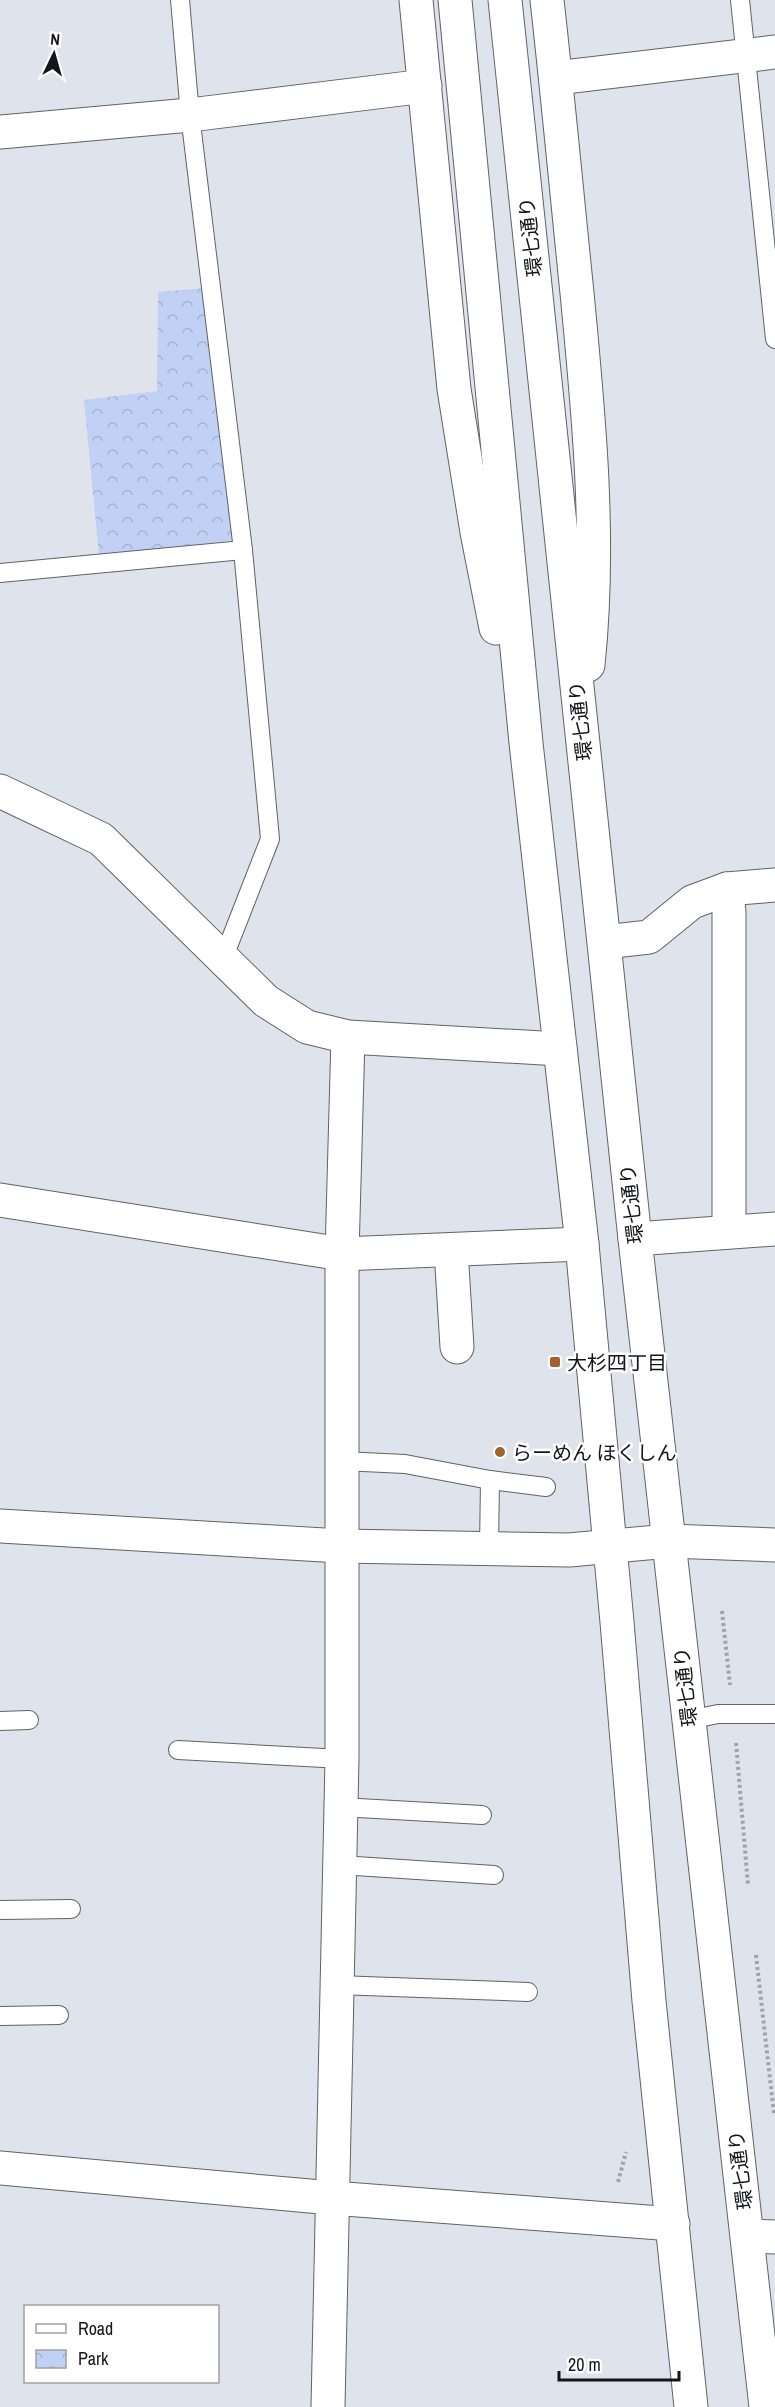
<svg xmlns="http://www.w3.org/2000/svg" width="775" height="2407" viewBox="0 0 775 2407" font-family="'Archivo Narrow','Noto Sans JP',sans-serif">
	<style>
		.park { fill: url(#park-crowns) }
		.lines { fill: none; stroke-linecap: round; stroke-linejoin: round }
		.lane-casing { stroke: #5f626a; stroke-width: 20 }
		.street-casing { stroke: #5f626a; stroke-width: 35 }
		.primary-casing { stroke: #5f626a; stroke-width: 35 }
		.path { stroke: #a0a3a9; stroke-width: 4; stroke-dasharray: 3 3; stroke-linecap: butt }
		.lane { stroke: #fff; stroke-width: 18 }
		.street { stroke: #fff; stroke-width: 33 }
		.primary { stroke: #fff; stroke-width: 33 }
		.poi-dot { fill: #a3622d; stroke: #fff; stroke-width: 2 }
		.labels { text-anchor: middle; dominant-baseline: central; stroke-width: 5; stroke-linejoin: round; paint-order: stroke }
		.street-label { font-size: 20px; fill: #141518; stroke: #fff }
		.poi-label { font-size: 20px; fill: #141518; stroke: #fff; text-anchor: start }
	</style>
	<defs>
		<pattern id="park-crowns" width="20" height="18" patternUnits="userSpaceOnUse" patternTransform="scale(1.5)"><rect width="20" height="18" fill="#c1d0f5"/><path d="M2 6a3 3 0 1 1 6 0M12 15a3 3 0 1 1 6 0" fill="none" stroke="#a5b2d1"/></pattern>
	</defs>
	<rect width="100%" height="100%" fill="#dfe3eb"/>
	<polygon class="park" points="205,288 236,540 99,555 84,400 157,391 158,292"/>
	<g class="lines">
		<g class="lane-casing">
			<g id="lane">
				<polyline points="180,0 190,115 243,550 270,839 223,959"/>
				<polyline points="740,0 775,339"/>
				<polyline points="0,573 243,550"/>
				<polyline points="342,1461 405,1464 490,1480 546,1487"/>
				<polyline points="489,1549 490,1480"/>
				<polyline points="689,1720 718,1714 775,1714"/>
				<polyline points="0,1721 29,1720"/>
				<polyline points="178,1750 342,1759"/>
				<polyline points="341,1807 482,1815"/>
				<polyline points="340,1865 494,1875"/>
				<polyline points="0,1910 71,1909"/>
				<polyline points="337,1985 528,1992"/>
				<polyline points="0,2016 59,2015"/>
			</g>
		</g>
		<g class="street-casing">
			<g id="street">
				<polyline points="556,78 775,52"/>
				<polyline points="0,132 190,115 425,86"/>
				<polyline points="0,791 101,839 266,1001 307,1027 348,1037 560,1049"/>
				<polyline points="727,889 729,913 729,1231"/>
				<polyline points="605,942 649,937 692,902 727,889 775,885"/>
				<polyline points="0,1200 342,1254 582,1244"/>
				<polyline points="635,1239 775,1229"/>
				<polyline points="451,1250 457,1347"/>
				<polyline points="0,1526 341,1546 569,1550 669,1541 775,1545"/>
				<polyline points="0,2168 332,2198 673,2224"/>
				<polyline points="748,2236 775,2237"/>
				<polyline points="328,2407 342,1759 342,1254 348,1037"/>
			</g>
		</g>
		<g class="primary-casing">
			<g id="primary">
				<polyline points="416,0 454,389 477,532 496,628"/>
				<polyline points="455,0 526,743 582,1244 617,1622 649,2001 691,2407"/>
				<polyline points="505,0 635,1239 766,2407"/>
				<path d="M547 0C558 98 567 196 577 293 589 417 601 541 588 665"/>
			</g>
		</g>
		<g class="path">
			<polyline points="722,1611 730,1685"/>
			<polyline points="736,1743 748,1885"/>
			<polyline points="756,1955 774,2114"/>
			<polyline points="618,2182 626,2152"/>
		</g>
		<use href="#lane" class="lane"/>
		<use href="#street" class="street"/>
		<use href="#primary" class="primary"/>
	</g>
	<g class="poi-dot">
		<rect x="549" y="1356" width="12" height="12" rx="3"/>
		<circle cx="500" cy="1452" r="6"/>
	</g>
	<g class="labels">
		<g class="street-label">
			<text transform="translate(530 237) rotate(-96)">環七通り</text>
			<text transform="translate(580 721) rotate(-96)">環七通り</text>
			<text transform="translate(631 1204) rotate(-96)">環七通り</text>
			<text transform="translate(685 1687) rotate(-96)">環七通り</text>
			<text transform="translate(740 2170) rotate(-97)">環七通り</text>
		</g>
		<g class="poi-label">
			<text x="567" y="1362">大杉四丁目</text>
			<text x="512" y="1452">らーめん ほくしん</text>
		</g>
	</g>
	<rect x="24" y="2305" width="195" height="78" fill="#ffffff" stroke="#a1a1a3" stroke-width="1.5"/>
	<rect x="36" y="2324" width="30" height="9" fill="#ffffff" stroke="#a1a1a3" stroke-width="1.5"/>
	<text x="78" y="2335" font-size="18" fill="#141518">Road</text>
	<rect x="36" y="2350" width="30" height="18" fill="url(#park-crowns)" stroke="#a1a1a3" stroke-width="1.5"/>
	<text x="78" y="2365" font-size="18" fill="#141518">Park</text>
	<g transform="translate(54 54) rotate(5)" stroke="#ffffff" stroke-width="4.5" paint-order="stroke">
	<path d="M0-4.5L10 22L0 15L-10 22Z" fill="#141518"/>
	<text y="-9" font-size="16" font-weight="bold" text-anchor="middle" fill="#141518">N</text>
	</g>
	<path d="M559 2371v9h120v-9" fill="none" stroke="#141518" stroke-width="3"/>
	<text x="568" y="2371" font-size="18" fill="#141518" stroke="#ffffff" stroke-width="4.5" paint-order="stroke">20 m</text>
</svg>
